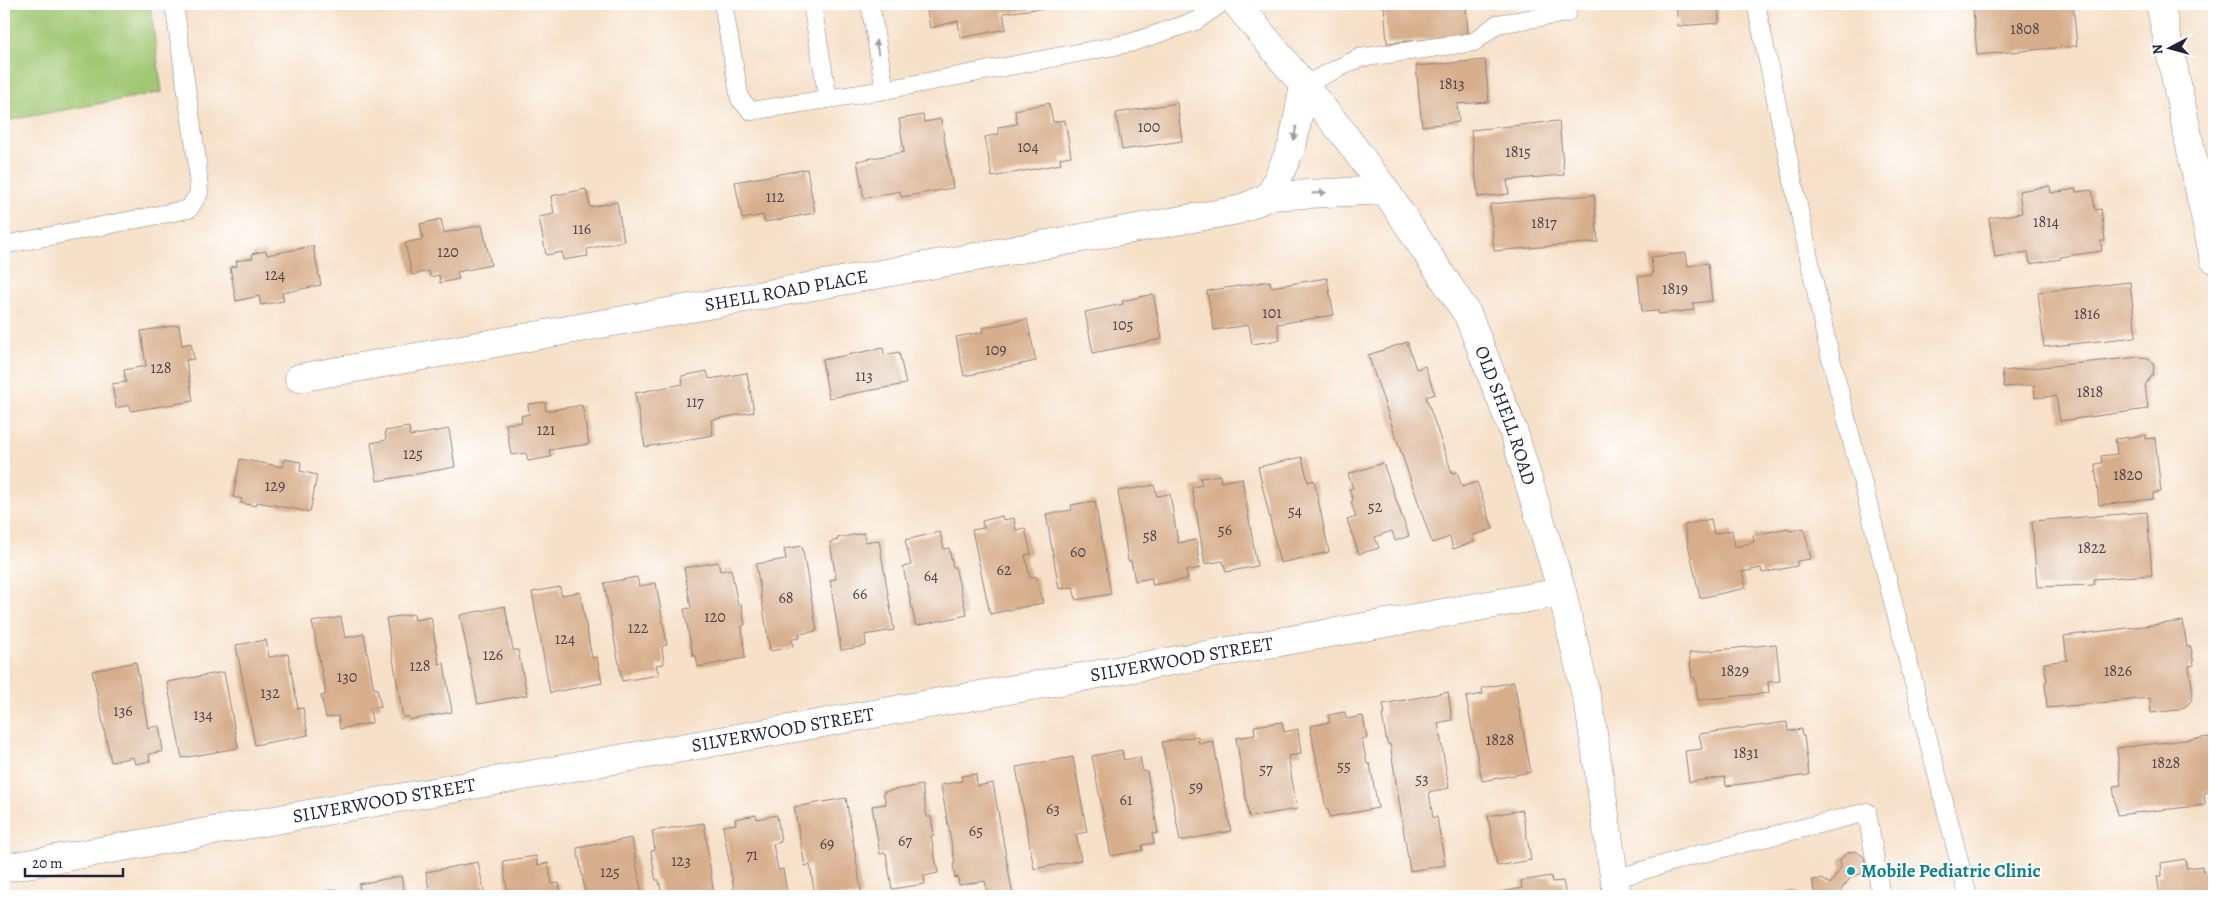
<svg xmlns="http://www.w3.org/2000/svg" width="2218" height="900" viewBox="0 0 2218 900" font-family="Alegreya,serif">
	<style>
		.green { fill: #a0c772; stroke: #617456 }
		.building { fill: #d7ae8b }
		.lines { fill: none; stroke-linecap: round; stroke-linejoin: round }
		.service-casing { stroke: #8c8181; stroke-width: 19 }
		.minor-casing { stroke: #8c8181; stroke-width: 29 }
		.tertiary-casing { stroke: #8c8181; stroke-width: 29 }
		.secondary-casing { stroke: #8c8181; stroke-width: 29 }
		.service { stroke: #fff; stroke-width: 18 }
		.minor { stroke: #fff; stroke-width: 28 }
		.tertiary { stroke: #fff; stroke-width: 28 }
		.secondary { stroke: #fff; stroke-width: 28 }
		.oneway { fill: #9c9ca7 }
		.culture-dot { fill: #0f9aa8; stroke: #fff; stroke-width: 2 }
		.labels { text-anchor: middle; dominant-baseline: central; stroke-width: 4; stroke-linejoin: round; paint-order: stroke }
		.number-label { font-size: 16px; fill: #4f454f }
		.street-label { font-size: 19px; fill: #22223b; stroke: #fff }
		.culture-label { font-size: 19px; font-weight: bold; fill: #0d838f; stroke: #fff; text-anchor: start }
	</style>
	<rect width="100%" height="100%" fill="#fff"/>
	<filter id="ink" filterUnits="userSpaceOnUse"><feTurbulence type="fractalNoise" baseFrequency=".02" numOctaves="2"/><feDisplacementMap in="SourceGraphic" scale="10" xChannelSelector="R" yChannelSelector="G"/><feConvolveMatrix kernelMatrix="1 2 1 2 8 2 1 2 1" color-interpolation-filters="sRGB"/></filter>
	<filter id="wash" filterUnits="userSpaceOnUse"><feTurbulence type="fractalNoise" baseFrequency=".0096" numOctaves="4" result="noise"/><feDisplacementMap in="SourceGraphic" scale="20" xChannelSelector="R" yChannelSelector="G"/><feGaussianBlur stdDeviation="1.12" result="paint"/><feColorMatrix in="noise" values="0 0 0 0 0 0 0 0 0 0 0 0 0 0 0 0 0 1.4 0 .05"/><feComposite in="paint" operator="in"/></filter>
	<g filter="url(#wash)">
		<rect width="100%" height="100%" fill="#f6e0c7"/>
		<polygon class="green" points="4,4 150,4 162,92 4,121"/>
		<g id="blocks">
			<g class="building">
				<polygon points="926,4 1044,4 1045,8 1003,13 1006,29 960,38 958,21 930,28"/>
				<polygon points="1384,4 1466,4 1468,36 1387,43"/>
				<polygon points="1676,4 1718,4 1719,23 1678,26"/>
				<polygon points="1993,4 2073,4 2077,46 1977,55 1973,9 1993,7"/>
				<polygon points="1485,60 1489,102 1457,104 1459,122 1422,126 1416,66"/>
				<polygon points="1049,103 1053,122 1065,120 1071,156 1060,158 1061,164 992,177 985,137 999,134 998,127 1017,124 1015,110"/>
				<polygon points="1177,103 1182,141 1122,150 1116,113"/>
				<polygon points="923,115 924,122 941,119 953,188 901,197 900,191 864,198 857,161 904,152 899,119"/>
				<polygon points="1559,121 1564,175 1507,180 1509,194 1478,197 1471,130"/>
				<polygon points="807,169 815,213 765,222 763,215 742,219 735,182"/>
				<polygon points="2050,186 2051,193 2076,189 2076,192 2092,190 2095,210 2101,209 2105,241 2101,241 2102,251 2060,257 2061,259 2030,264 2028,252 1995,257 1989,218 2022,213 2019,191"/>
				<polygon points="586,189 590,207 617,202 624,241 587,249 588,256 563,260 562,252 546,255 539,217 554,214 551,196"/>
				<polygon points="1594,195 1598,242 1494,251 1490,204"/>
				<polygon points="441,219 444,233 482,225 491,265 457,272 459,279 440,283 439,275 430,277 429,271 412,275 405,243 423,239 420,224"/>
				<polygon points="313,246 321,285 282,293 284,301 261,305 259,296 236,301 230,267 237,266 236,261 253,258 252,254 255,253 266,251 267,255"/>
				<polygon points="1686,253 1688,266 1708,263 1712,301 1693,303 1694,310 1659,314 1658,311 1642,312 1638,277 1653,275 1651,257"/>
				<polygon points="1327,278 1334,315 1277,324 1280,340 1252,344 1249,325 1214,330 1207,291 1270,281 1271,287"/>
				<polygon points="2130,282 2136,337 2044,347 2038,292"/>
				<polygon points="1153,294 1162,339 1093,353 1085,312 1123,304 1122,301"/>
				<polygon points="1027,319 1036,361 964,376 956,337 983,332 982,328"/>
				<polygon points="179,325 182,345 191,343 194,359 186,360 193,401 131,411 130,405 116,408 112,384 126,382 124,370 146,366 141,331"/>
				<polygon points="1407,342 1416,369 1425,366 1433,389 1435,394 1426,397 1452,473 1457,472 1462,487 1477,482 1493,529 1472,536 1474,542 1453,549 1450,537 1432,543 1368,355"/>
				<polygon points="883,348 884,355 899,352 906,384 829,398 822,360"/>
				<polygon points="2140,357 2149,358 2154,365 2153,374 2145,385 2148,409 2060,421 2056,396 2035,398 2034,385 2004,387 2002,371"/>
				<polygon points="707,371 709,379 747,373 754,412 711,420 713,435 645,447 635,393 683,384 682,376"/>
				<polygon points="545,402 546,411 582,405 589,444 549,450 551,457 528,461 526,453 511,455 506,424 522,422 521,416 529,414 528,404"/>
				<polygon points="409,427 410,436 449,429 455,467 377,481 371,443 386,440 385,431"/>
				<polygon points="2146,435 2146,439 2155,438 2161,492 2153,493 2153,499 2099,505 2095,464 2102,463 2101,456 2117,454 2115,439"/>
				<polygon points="1302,457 1308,482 1314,480 1329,552 1280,563 1258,467"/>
				<polygon points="240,459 283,467 285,459 301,462 300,471 317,475 310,512 257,502 256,506 241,503 242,499 233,497"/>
				<polygon points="1383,463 1409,536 1395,541 1392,531 1375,537 1379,548 1359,554 1347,520 1356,517 1351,502 1353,500 1349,489 1353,488 1348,474"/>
				<polygon points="1220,475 1221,482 1242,478 1257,566 1226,572 1223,561 1205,564 1192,487 1202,485 1200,478"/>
				<polygon points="1154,485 1157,496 1170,494 1178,543 1196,540 1200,568 1186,571 1188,579 1152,585 1152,578 1135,581 1131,561 1128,561 1118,491"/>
				<polygon points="1095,501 1111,594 1076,600 1073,587 1059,589 1046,514 1072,510 1071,505"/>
				<polygon points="2147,512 2152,575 2094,579 2094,585 2037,587 2032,521"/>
				<polygon points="1002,516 1003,520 1014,518 1016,530 1025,528 1031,554 1025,555 1030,578 1036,576 1043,603 990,614 972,530 984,528 982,521"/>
				<polygon points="1711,519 1714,534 1732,530 1735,547 1754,542 1753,535 1788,528 1789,531 1804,528 1811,559 1797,561 1797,566 1762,573 1761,568 1742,572 1746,588 1700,598 1684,525"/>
				<polygon points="940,532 944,549 949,548 953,567 955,567 967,615 916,626 903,567 911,565 905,540"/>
				<polygon points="864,533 865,542 879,540 894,630 865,635 866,646 841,650 830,580 836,579 830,542 838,540 837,538"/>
				<polygon points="802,546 817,631 799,634 800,638 792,639 793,647 770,651 756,564 786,559 784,549"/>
				<polygon points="718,562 720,571 731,569 738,605 741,604 745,625 742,626 745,658 698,667 696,656 693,656 684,609 691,608 684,568"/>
				<polygon points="637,577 639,586 656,583 667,645 662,646 664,664 656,665 659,675 622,681 604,583"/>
				<polygon points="560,587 561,595 580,592 592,658 597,657 602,683 550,693 532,592"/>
				<polygon points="505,606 513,650 518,650 527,695 478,704 460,615"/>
				<polygon points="414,614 415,620 431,617 439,664 444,663 452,712 409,720 409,717 403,717 386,618"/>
				<polygon points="341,617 345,638 364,634 374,689 377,688 381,707 370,709 372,723 340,729 338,716 326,718 321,696 325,695 325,688 312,622"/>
				<polygon points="2183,621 2187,647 2191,647 2194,665 2189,666 2193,694 2191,701 2186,706 2179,710 2151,713 2150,698 2047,708 2045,682 2047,681 2044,663 2067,660 2064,636"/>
				<polygon points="266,640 269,657 288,654 298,709 303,708 308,735 255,745 236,645"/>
				<polygon points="1776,644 1780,681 1768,682 1769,693 1698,700 1695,678 1692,678 1689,653"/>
				<polygon points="136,662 148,728 159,726 163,751 149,754 150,761 135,764 133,757 111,762 92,671"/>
				<polygon points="224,672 238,748 182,758 167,682"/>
				<polygon points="1514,682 1531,772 1482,781 1466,697 1483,694 1482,688"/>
				<polygon points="1448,692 1452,720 1438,723 1449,788 1429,792 1433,818 1437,817 1445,865 1410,871 1390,744 1387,744 1382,715 1385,714 1383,704"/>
				<polygon points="1345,712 1346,719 1363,716 1367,738 1362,739 1367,764 1370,764 1378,808 1330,817 1328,809 1326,809 1310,726 1330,722 1328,715"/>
				<polygon points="1282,722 1284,732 1298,729 1301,754 1288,756 1297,809 1249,817 1236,738 1255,735 1254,726"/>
				<polygon points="1787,722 1788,731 1801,729 1802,736 1804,736 1809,775 1726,786 1725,777 1689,782 1685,751 1702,749 1699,734"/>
				<polygon points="1198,736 1199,744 1213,741 1231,831 1180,841 1162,742"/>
				<polygon points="2210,737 2214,791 2204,793 2205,805 2117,815 2113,786 2121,785 2117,748"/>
				<polygon points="1122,750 1124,760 1140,757 1143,772 1147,771 1158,833 1152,834 1154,843 1142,845 1143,850 1111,856 1092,756"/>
				<polygon points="1073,757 1087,832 1076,834 1081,860 1034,869 1016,767"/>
				<polygon points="976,774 977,786 993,783 1013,896 988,896 985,881 959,885 958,877 955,878 953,864 955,864 941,785 962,781 961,776"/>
				<polygon points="922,785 927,817 931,817 934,835 931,836 938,873 924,876 925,884 892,889 886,853 880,854 872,806 886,804 883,792"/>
				<polygon points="846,798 862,896 815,896 810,865 805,866 794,807"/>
				<polygon points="1522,810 1531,860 1497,866 1488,816"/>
				<polygon points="756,815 757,819 777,815 781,842 773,844 778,870 783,869 787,893 779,894 779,896 735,896 723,826 736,824 735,819"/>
				<polygon points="704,823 714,896 662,896 659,880 656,880 655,877 651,851 655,850 652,831"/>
				<polygon points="632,838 642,896 586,896 577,848"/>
				<polygon points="1856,851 1864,857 1866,865 1861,874 1852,876 1841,890 1846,896 1814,896 1813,880 1822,879 1830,884 1841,868 1840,860 1846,853"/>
				<polygon points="536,856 538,865 548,863 552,884 559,883 561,896 508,896 503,861"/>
				<polygon points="2185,859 2187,868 2202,866 2203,871 2214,869 2214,896 2160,896 2157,876 2162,876 2161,863"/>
				<polygon points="478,862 485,896 430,896 426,872"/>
				<polygon points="401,876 405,896 361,896 359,884"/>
				<polygon points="1551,876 1552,882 1563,881 1566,896 1478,896 1522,888 1521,881"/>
				<polygon points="337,889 338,896 302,896 302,895"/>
				<polygon points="1796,890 1796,896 1766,896 1765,895"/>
			</g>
		</g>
	</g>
	<g filter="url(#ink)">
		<use href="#blocks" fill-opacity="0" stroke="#8c8181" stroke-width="1"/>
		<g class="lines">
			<g class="service-casing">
				<g id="service">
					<polyline points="723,4 740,99 751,111 885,90 1130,43 1196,21 1220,4"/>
					<polyline points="812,4 828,99"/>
					<polyline points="870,4 885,90"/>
					<polyline points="1756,4 1826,339 1968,896"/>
					<polyline points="1304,85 1359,58 1474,42 1497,24 1567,13"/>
					<polyline points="4,245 189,209 199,193 197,161 174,4"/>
					<polyline points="1615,879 1688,857 1867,812 1881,896"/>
				</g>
			</g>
			<g class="minor-casing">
				<g id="minor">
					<polyline points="1270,196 1293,143 1304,85"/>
					<path id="s1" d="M299 378 1238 210 1270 196 1385 190"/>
					<path id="s2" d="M4 868 1562 592"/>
				</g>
			</g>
			<g class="tertiary-casing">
				<g id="tertiary">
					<path id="s3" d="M1237 4 1343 133 1385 190 1468 315 1514 433 1562 592 1590 713 1617 896"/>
				</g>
			</g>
			<g class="secondary-casing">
				<polyline id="secondary" points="2160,4 2214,259"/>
			</g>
			<use href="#service" class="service"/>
			<use href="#minor" class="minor"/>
			<use href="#tertiary" class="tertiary"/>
			<use href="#secondary" class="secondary"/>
		</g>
		<defs><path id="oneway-solid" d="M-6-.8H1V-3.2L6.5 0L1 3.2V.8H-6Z" transform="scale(1.25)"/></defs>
		<g class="oneway">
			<use href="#oneway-solid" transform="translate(877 47) rotate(-100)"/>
			<use href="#oneway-solid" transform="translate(1295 133) rotate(101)"/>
			<use href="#oneway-solid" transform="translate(1319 193) rotate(-3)"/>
		</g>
	</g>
	<circle class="culture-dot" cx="1851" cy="871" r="5"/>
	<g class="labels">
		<g class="number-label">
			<text x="2025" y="29">1808</text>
			<text x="1452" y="84">1813</text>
			<text x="1149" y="127">100</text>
			<text x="1028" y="147">104</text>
			<text x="1518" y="152">1815</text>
			<text x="775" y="197">112</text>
			<text x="2046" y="222">1814</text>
			<text x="1544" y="223">1817</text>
			<text x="582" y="229">116</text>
			<text x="448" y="252">120</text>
			<text x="275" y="275">124</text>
			<text x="1675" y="289">1819</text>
			<text x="1272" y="313">101</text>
			<text x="2087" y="314">1816</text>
			<text x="1123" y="325">105</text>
			<text x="996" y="350">109</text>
			<text x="161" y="368">128</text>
			<text x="864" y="376">113</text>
			<text x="2090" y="392">1818</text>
			<text x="695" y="402">117</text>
			<text x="546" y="430">121</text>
			<text x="413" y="454">125</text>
			<text x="2128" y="475">1820</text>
			<text x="275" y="486">129</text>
			<text x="1375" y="507">52</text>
			<text x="1295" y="511">54</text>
			<text x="1225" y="530">56</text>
			<text x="1150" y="536">58</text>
			<text x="2092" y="548">1822</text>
			<text x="1078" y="552">60</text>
			<text x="1004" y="570">62</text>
			<text x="931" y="576">64</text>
			<text x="860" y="594">66</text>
			<text x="786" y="598">68</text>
			<text x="715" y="617">120</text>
			<text x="638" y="628">122</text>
			<text x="565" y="639">124</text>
			<text x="493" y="655">126</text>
			<text x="420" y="666">128</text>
			<text x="1735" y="671">1829</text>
			<text x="2118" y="671">1826</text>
			<text x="347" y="677">130</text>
			<text x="270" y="693">132</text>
			<text x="123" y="711">136</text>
			<text x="203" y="715">134</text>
			<text x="1500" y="740">1828</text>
			<text x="1746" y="753">1831</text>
			<text x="2166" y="763">1828</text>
			<text x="1344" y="766">55</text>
			<text x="1266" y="769">57</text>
			<text x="1422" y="779">53</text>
			<text x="1196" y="787">59</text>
			<text x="1126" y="800">61</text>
			<text x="1053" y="809">63</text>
			<text x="976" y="831">65</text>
			<text x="905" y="841">67</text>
			<text x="827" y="844">69</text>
			<text x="752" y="855">71</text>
			<text x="681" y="861">123</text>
			<text x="610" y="872">125</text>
		</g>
		<g class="street-label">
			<text stroke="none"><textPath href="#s1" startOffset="495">SHELL ROAD PLACE</textPath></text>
			<text stroke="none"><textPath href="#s3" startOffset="495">OLD SHELL ROAD</textPath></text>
			<text stroke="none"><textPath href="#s2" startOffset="1196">SILVERWOOD STREET</textPath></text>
			<text stroke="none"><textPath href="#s2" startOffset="791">SILVERWOOD STREET</textPath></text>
			<text stroke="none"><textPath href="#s2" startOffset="386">SILVERWOOD STREET</textPath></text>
		</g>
		<g class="culture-label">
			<text x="1861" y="871">Mobile Pediatric Clinic</text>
		</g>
	</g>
	<rect width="2218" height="900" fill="none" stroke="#fff" stroke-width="20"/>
	<g transform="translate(2170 48) rotate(264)" stroke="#ffffff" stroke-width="4" paint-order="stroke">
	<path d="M0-4L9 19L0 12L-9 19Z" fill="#22223b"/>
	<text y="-8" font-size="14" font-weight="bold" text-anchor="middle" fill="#22223b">N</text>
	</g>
	<path d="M25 868v8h98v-8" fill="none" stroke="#22223b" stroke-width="2.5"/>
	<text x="32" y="868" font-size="15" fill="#22223b" stroke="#ffffff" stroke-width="4" paint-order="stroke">20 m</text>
</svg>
